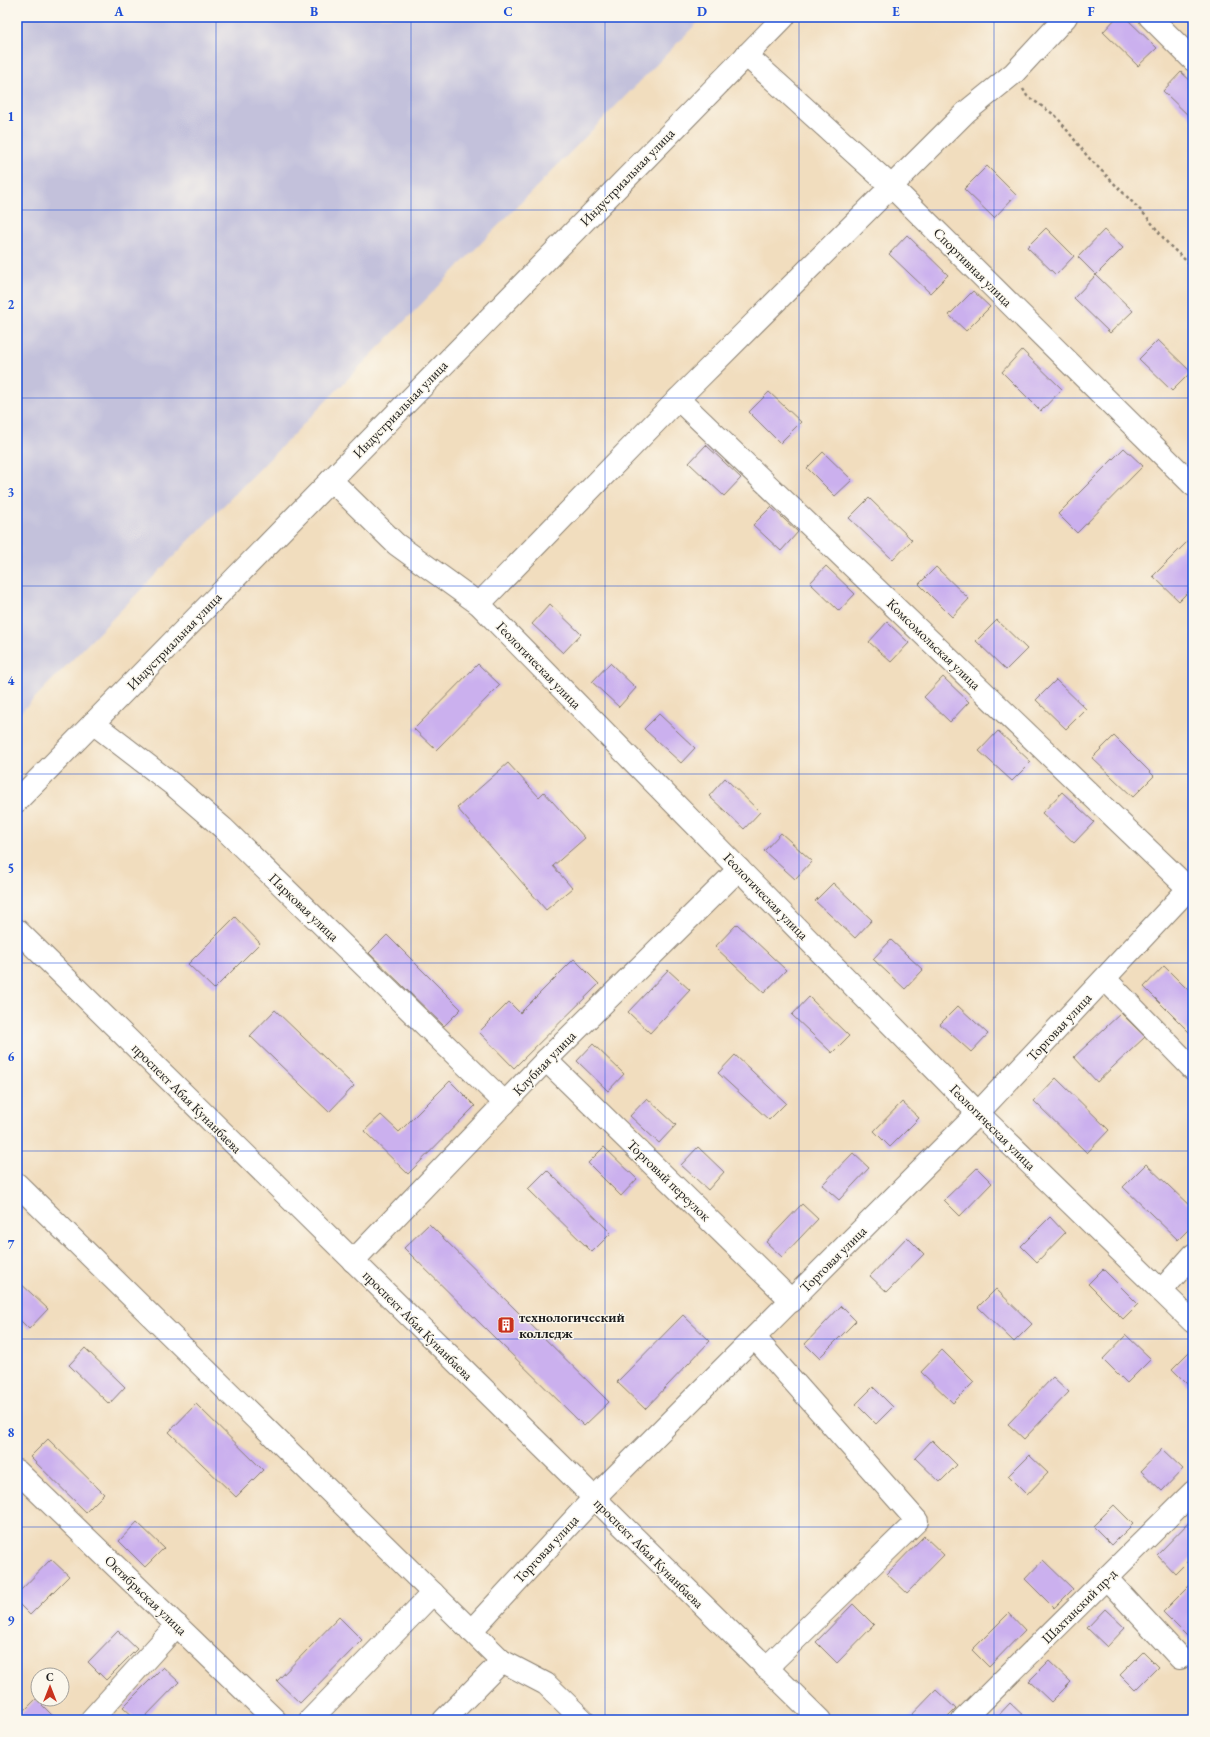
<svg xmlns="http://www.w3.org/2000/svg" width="1210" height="1737" viewBox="0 0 1210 1737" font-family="'EB Garamond',serif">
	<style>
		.industrial { fill: #c3c1db }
		.building { fill: #cbb0ee }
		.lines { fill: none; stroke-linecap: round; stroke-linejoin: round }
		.minor-casing { stroke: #867c6d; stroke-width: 24 }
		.path { stroke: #867c6d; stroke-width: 2.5; stroke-dasharray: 3 3; stroke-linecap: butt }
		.minor { stroke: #fff; stroke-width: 22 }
		.grid { fill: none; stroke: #1d4ed8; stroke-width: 1; stroke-opacity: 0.55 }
		.labels { text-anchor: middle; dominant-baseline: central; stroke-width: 3; stroke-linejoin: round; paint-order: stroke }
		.street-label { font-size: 14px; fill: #1c1c1c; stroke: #fbf7ec }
		.poi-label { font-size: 14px; font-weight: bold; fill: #1c1c1c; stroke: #fbf7ec; text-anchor: start }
		.neatline { fill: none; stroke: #1d4ed8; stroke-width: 1.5 }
		.grid-label { font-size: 13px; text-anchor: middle; font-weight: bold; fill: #1d4ed8 }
	</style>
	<rect width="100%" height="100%" fill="#fbf7ec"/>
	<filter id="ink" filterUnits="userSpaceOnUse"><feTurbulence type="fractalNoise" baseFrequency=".025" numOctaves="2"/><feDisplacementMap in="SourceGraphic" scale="8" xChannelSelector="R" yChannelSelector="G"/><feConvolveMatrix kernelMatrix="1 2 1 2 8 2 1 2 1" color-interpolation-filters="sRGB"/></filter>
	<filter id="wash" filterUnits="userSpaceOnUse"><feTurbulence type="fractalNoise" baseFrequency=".012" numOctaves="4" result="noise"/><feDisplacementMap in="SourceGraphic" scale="16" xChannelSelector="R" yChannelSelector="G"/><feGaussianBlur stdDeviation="0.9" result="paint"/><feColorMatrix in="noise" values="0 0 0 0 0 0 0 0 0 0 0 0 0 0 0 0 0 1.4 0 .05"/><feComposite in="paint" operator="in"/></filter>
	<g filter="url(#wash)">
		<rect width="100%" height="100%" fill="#f1ddbe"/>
		<polygon class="industrial" points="17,17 703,17 17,716"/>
		<g id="blocks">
			<g class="building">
				<polygon points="1117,17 1125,17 1157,48 1138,66 1103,32"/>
				<polygon points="1181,72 1193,83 1193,120 1163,91"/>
				<polygon points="987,166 1016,195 994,218 964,189"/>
				<polygon points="1046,228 1074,256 1056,275 1027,247"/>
				<polygon points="1104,230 1123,248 1096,275 1078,257"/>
				<polygon points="907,235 948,275 930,293 889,254"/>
				<polygon points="1096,275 1133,311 1110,333 1074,298"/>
				<polygon points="973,291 990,307 966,331 949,315"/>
				<polygon points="1158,340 1191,372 1172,391 1139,359"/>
				<polygon points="1022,350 1062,389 1041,411 1002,372"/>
				<polygon points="769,392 801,422 780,443 749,412"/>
				<polygon points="706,445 741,478 724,496 689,463"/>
				<polygon points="1124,448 1143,466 1077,533 1058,514"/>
				<polygon points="823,452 852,480 835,496 807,468"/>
				<polygon points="869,498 912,540 893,560 849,518"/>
				<polygon points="771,507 798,532 781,551 753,525"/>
				<polygon points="1193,536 1193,587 1179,601 1153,576"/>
				<polygon points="826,566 855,594 839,611 810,583"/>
				<polygon points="936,567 969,599 952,617 919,584"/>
				<polygon points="550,604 581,634 563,653 532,624"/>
				<polygon points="997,620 1027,649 1006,670 976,641"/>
				<polygon points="887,622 909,643 891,662 869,642"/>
				<polygon points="610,663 636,688 619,707 592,682"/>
				<polygon points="478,664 500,685 436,750 414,729"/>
				<polygon points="943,677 969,702 950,722 924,697"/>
				<polygon points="1056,680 1086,709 1066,729 1036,700"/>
				<polygon points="659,714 695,748 681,763 644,729"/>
				<polygon points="998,731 1031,762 1012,781 979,751"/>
				<polygon points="1114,736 1154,776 1133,797 1092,758"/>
				<polygon points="508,763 539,797 544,792 585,838 553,866 572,888 546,910 457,808"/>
				<polygon points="725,778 760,812 744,829 709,796"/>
				<polygon points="1062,792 1094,822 1074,843 1042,813"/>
				<polygon points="781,833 812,861 795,879 764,851"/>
				<polygon points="833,883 872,920 855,938 815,901"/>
				<polygon points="235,917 260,943 214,989 188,964"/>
				<polygon points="737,924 786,970 764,993 715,947"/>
				<polygon points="387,935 461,1009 444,1026 369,953"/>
				<polygon points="891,940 923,970 905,989 873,959"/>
				<polygon points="574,959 599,984 514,1068 479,1032 509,1002 520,1013"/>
				<polygon points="1164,966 1193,995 1193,1036 1144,987"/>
				<polygon points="668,970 690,990 650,1033 628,1012"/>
				<polygon points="809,997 849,1036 832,1053 792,1015"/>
				<polygon points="958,1006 988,1034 971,1052 940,1024"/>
				<polygon points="275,1010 354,1086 329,1112 250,1036"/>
				<polygon points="1121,1013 1145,1037 1097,1082 1074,1057"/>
				<polygon points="593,1044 624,1074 608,1091 577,1061"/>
				<polygon points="735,1055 786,1103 769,1120 718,1073"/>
				<polygon points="1056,1078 1109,1130 1087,1153 1034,1101"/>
				<polygon points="450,1081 475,1106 408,1174 364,1131 381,1115 399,1132"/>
				<polygon points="647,1098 676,1125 659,1143 630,1116"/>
				<polygon points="902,1102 919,1118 890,1147 874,1131"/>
				<polygon points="604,1147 637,1179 621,1196 588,1163"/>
				<polygon points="698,1147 724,1172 708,1190 681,1165"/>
				<polygon points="853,1153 869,1168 839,1200 822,1185"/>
				<polygon points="1146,1164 1193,1209 1193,1225 1178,1240 1123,1187"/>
				<polygon points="977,1168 992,1183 960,1216 944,1200"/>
				<polygon points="547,1170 611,1233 592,1252 528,1189"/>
				<polygon points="802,1204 818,1219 782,1257 766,1242"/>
				<polygon points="1050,1217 1065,1233 1037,1262 1021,1246"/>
				<polygon points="429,1224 609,1402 584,1426 404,1248"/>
				<polygon points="907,1237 924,1254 887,1292 870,1276"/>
				<polygon points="1103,1269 1138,1304 1123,1319 1088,1284"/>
				<polygon points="17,1280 48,1309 29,1329 17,1317"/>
				<polygon points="996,1289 1032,1324 1014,1342 978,1307"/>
				<polygon points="841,1306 856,1321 819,1358 805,1344"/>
				<polygon points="683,1315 710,1341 645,1409 617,1382"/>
				<polygon points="1126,1335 1151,1359 1127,1383 1103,1359"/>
				<polygon points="85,1348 125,1387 109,1404 69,1365"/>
				<polygon points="1193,1348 1193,1390 1172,1369"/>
				<polygon points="942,1350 974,1382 953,1403 921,1372"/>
				<polygon points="1053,1377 1069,1392 1024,1439 1008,1424"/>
				<polygon points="873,1387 893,1407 876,1424 856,1404"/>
				<polygon points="196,1404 263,1470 236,1497 169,1432"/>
				<polygon points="48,1439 104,1494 86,1512 30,1457"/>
				<polygon points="932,1440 957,1465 940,1482 915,1458"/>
				<polygon points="1162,1449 1183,1469 1162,1491 1141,1471"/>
				<polygon points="1029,1455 1048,1473 1027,1495 1008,1476"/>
				<polygon points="1114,1505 1133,1524 1112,1545 1093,1526"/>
				<polygon points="1193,1518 1193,1556 1175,1574 1157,1555"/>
				<polygon points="137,1522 164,1548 145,1567 119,1541"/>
				<polygon points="924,1536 944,1555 907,1593 887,1574"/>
				<polygon points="51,1559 69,1576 30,1615 17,1602 17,1594"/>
				<polygon points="1043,1560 1073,1589 1054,1608 1025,1579"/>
				<polygon points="1193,1582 1193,1642 1163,1612"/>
				<polygon points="853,1604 874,1625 837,1663 816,1642"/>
				<polygon points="1105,1609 1125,1628 1107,1647 1087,1628"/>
				<polygon points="1009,1613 1025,1630 989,1667 972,1650"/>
				<polygon points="339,1617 362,1640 300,1703 277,1681"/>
				<polygon points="118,1631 137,1649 106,1680 88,1662"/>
				<polygon points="1143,1652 1158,1667 1135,1690 1120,1675"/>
				<polygon points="1049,1661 1071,1682 1051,1702 1029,1681"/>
				<polygon points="163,1667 179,1682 142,1720 137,1720 123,1707"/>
				<polygon points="936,1690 956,1709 945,1720 907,1720"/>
				<polygon points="36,1699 57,1720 17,1720 17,1718"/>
				<polygon points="1010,1703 1028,1720 994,1720"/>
			</g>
		</g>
	</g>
	<g filter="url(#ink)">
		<use href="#blocks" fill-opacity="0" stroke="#867c6d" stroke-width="1"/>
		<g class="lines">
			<g class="minor-casing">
				<g id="minor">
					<polyline points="1150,17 1193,60"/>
					<polyline points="746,55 891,186 1193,485"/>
					<polyline points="678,399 1189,889"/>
					<polyline points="331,480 396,544 479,604 978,1113 1193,1322"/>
					<polyline points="479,604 678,399 966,112 1014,73 1066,17"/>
					<polyline points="93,723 172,784 223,828 505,1103"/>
					<polyline points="17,801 784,17"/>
					<polyline points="17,930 820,1720"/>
					<polyline points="1105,979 1193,1069"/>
					<polyline points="546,1060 792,1301"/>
					<polyline points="17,1184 502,1661 546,1684 583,1720"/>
					<polyline points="353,1261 546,1060 739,869"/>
					<polyline points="1161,1291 1193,1255"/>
					<polyline points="755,1338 917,1521 766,1668"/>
					<polyline points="17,1471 275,1720"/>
					<polyline points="1107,1579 1180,1658"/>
					<polyline points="471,1631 594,1498 978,1113 1193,884"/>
					<polyline points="91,1720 177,1625"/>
					<polyline points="310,1720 433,1593"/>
					<polyline points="444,1720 502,1661"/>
					<polyline points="963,1720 1193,1492"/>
				</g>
			</g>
			<polyline class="path" points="1023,89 1027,96 1056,116 1088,157 1147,217 1169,245 1193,267"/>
			<use href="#minor" class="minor"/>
		</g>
	</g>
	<path class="grid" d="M216 17V1720M411 17V1720M605 17V1720M799 17V1720M994 17V1720M17 210H1193M17 398H1193M17 586H1193M17 774H1193M17 963H1193M17 1151H1193M17 1339H1193M17 1527H1193"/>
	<defs>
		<g id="building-square" transform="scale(0.9)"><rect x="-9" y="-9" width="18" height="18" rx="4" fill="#c8321e" stroke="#fbf7ec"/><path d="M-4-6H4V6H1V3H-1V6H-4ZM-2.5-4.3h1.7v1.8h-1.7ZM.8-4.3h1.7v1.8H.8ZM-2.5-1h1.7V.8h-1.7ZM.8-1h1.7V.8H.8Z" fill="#fff"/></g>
	</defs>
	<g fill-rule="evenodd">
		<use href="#building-square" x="506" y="1325"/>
	</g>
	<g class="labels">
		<g class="street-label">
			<text transform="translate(627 177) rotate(-46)">Индустриальная улица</text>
			<text transform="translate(973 267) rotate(45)">Спортивная улица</text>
			<text transform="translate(400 409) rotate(-46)">Индустриальная улица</text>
			<text transform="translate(174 641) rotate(-46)">Индустриальная улица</text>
			<text transform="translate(934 644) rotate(44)">Комсомольская улица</text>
			<text transform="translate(539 665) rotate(46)">Геологическая улица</text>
			<text transform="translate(766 896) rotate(46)">Геологическая улица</text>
			<text transform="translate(304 907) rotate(44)">Парковая улица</text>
			<text transform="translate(1059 1027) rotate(-47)">Торговая улица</text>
			<text transform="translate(544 1063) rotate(-46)">Клубная улица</text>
			<text transform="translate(187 1098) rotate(45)">проспект Абая Кунанбаева</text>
			<text transform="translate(993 1127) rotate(45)">Геологическая улица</text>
			<text transform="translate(669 1180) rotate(44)">Торговый переулок</text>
			<text transform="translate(833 1259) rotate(-45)">Торговая улица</text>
			<text transform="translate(418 1325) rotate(45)">проспект Абая Кунанбаева</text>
			<text transform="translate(546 1549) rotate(-47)">Торговая улица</text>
			<text transform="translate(649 1553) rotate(45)">проспект Абая Кунанбаева</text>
			<text transform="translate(146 1595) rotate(44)">Октябрьская улица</text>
			<text transform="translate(1079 1606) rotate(-45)">Шахтанский пр-д</text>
		</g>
		<g class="poi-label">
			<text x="519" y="1317">технологический<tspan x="519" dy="16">колледж</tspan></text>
		</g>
	</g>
	<rect width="1210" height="1737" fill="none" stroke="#fbf7ec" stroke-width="44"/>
	<g transform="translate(50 1687)"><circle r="19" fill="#fbf7ec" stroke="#a29f99"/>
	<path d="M0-3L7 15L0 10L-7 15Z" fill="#c8321e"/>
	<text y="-6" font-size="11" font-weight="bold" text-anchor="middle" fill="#1c1c1c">С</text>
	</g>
	<rect x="22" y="22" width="1166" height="1693" class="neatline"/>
	<g class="grid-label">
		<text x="119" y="16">A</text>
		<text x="314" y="16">B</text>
		<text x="508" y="16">C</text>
		<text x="702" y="16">D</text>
		<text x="896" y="16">E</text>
		<text x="1091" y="16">F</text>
		<text x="11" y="121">1</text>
		<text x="11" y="309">2</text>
		<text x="11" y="497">3</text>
		<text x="11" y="685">4</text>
		<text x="11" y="873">5</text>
		<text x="11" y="1061">6</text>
		<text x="11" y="1249">7</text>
		<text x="11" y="1437">8</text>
		<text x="11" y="1625">9</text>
	</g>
</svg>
